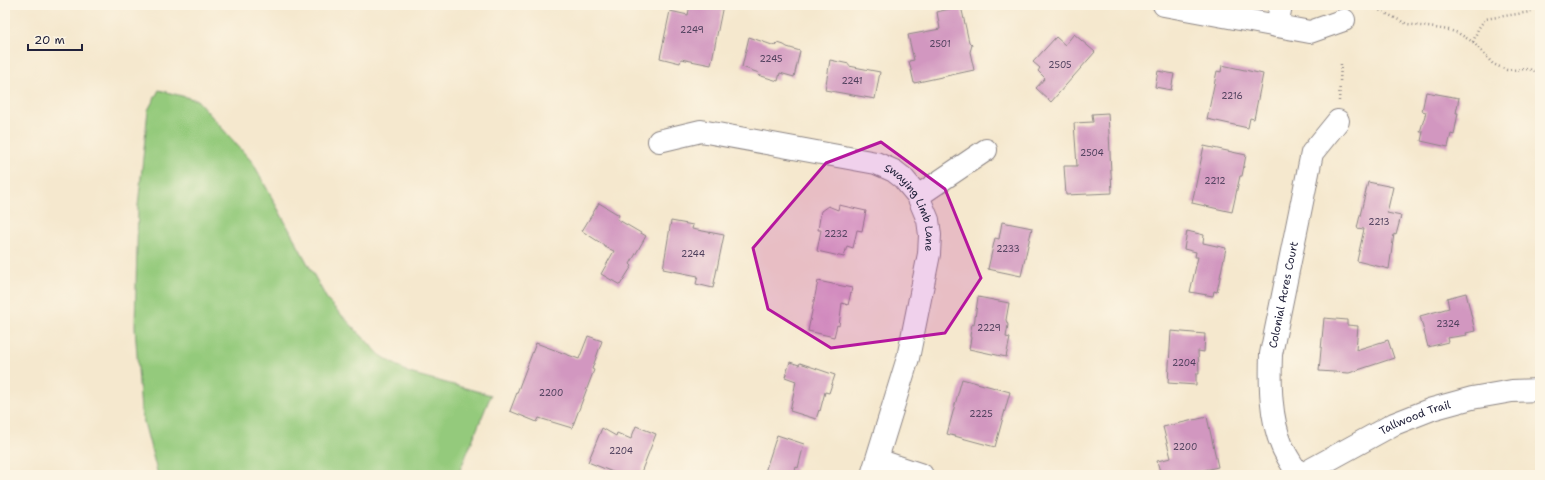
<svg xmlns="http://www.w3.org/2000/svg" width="1545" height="480" viewBox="0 0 1545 480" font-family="'Shantell Sans',sans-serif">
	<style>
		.built { fill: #eed0e8 }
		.green { fill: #94ca7b; stroke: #5b765b }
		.building { fill: #d297c0 }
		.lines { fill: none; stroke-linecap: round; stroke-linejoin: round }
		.minor-casing { stroke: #8c8584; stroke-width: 24 }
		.path { stroke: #8c8584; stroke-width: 2.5; stroke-dasharray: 1 3; stroke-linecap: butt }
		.minor { stroke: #fff; stroke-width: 22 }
		.marked { fill: #b5179e; fill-opacity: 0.2; stroke: #b5179e; stroke-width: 3; stroke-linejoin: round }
		.labels { text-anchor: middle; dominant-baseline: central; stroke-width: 3.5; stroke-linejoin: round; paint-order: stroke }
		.number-label { font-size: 9px; fill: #4e3f5c }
		.street-label { font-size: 11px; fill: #22223b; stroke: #fcf5e5 }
	</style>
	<rect width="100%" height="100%" fill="#fcf5e5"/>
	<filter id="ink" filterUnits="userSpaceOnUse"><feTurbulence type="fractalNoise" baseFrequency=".025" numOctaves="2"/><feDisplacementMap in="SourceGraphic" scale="8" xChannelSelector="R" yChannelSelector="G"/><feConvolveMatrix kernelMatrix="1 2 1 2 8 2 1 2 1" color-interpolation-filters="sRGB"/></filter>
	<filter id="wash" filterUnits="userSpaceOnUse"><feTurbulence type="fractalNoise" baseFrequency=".012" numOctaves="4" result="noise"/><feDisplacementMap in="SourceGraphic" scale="16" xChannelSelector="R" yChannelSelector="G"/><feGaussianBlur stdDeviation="0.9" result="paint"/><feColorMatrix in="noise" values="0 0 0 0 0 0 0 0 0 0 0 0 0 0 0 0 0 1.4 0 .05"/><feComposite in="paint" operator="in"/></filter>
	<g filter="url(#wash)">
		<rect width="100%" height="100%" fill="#f5e8ce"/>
		<polygon class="built" points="1236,5 1270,5 1261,11"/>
		<polygon class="green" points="159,90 197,100 253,163 328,301 380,355 409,373 491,395 458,475 158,475 141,411 135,327 138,206 148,110"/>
		<g id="blocks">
			<g class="building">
				<polygon points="690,5 723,5 711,65 681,59 680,63 660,58 670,11 688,15"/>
				<polygon points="961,6 969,42 972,45 970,52 974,70 914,83 909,61 914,60 908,35 940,29 937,12"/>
				<polygon points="1074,34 1095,52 1051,102 1036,88 1045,78 1038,71 1040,68 1033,62 1056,37 1065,45"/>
				<polygon points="749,37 775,46 778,43 784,45 787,47 800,51 794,77 780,73 778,81 758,75 759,73 742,67"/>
				<polygon points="830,60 849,64 849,66 880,72 875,99 825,90"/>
				<polygon points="1222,65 1263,74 1254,119 1250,118 1248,128 1207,119 1217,71 1221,72"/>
				<polygon points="1158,71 1174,74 1171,90 1155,87"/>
				<polygon points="1426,92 1459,98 1456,113 1458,113 1454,135 1451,134 1448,147 1421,141 1423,132 1420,132 1426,112 1422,111"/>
				<polygon points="1108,113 1112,193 1066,195 1064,166 1077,166 1074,123 1093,122 1092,114"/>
				<polygon points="1204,146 1246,155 1242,176 1240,176 1232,212 1192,203"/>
				<polygon points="1368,182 1393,187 1387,213 1401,216 1396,235 1394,234 1389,269 1357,261 1364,229 1357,228"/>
				<polygon points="599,203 619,215 617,219 646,236 630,264 632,266 620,285 601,274 614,251 605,247 604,245 582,231"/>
				<polygon points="839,205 866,211 862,231 857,230 853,248 847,246 844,257 817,251 821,230 818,230 821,211 828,206 838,210"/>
				<polygon points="671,221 693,225 692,229 724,235 713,288 696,284 698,276 663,269"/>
				<polygon points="1002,222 1032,228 1021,276 988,269 995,238 999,239"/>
				<polygon points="1187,231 1204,235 1203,243 1226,248 1217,292 1214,291 1213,296 1190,292 1198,257 1195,257 1196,252 1184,249"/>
				<polygon points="818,281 852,288 848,305 842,303 839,326 837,325 834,337 808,331"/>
				<polygon points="1466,293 1475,331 1466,333 1467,335 1447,338 1448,342 1428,347 1420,316 1449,308 1447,298"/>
				<polygon points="978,297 1009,303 1006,320 1008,325 1006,337 1010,338 1006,357 969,349 971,338 970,336 972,324 974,325"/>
				<polygon points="1324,318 1347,320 1347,325 1358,326 1356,350 1388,340 1394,358 1349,373 1319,371"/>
				<polygon points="1171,331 1205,334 1204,352 1198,351 1199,374 1196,374 1196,385 1168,383"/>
				<polygon points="588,336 602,341 592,369 594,370 572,428 539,418 537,422 510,411 536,343 579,359"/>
				<polygon points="790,362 799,365 800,363 835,375 829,393 825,392 820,411 819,410 816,419 790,411 796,381 785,377"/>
				<polygon points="962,379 1010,392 995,447 947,434"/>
				<polygon points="1207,417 1218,467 1182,475 1161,475 1157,461 1171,458 1163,427"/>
				<polygon points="636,426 656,434 640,475 620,475 588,462 602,428 616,436 617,433 631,439"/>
				<polygon points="777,435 804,444 798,468 796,467 794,475 764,475"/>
			</g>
		</g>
	</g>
	<g filter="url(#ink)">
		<use href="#blocks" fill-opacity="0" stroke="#8c8584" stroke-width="1"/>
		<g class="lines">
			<g class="minor-casing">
				<g id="minor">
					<polyline points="1164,5 1310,32 1344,20"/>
					<polyline points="1277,26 1281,5"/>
					<path id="s1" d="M659 141 701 131 876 163 894 171 903 178 918 196 928 220 930 235 929 254 908 358 872 475"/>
					<polyline points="918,196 986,150"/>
					<polyline points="877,460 922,475"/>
					<path id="s2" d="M1298 475C1293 465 1286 456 1282 446 1270 418 1270 383 1271 354L1312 153 1338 121"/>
					<path id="s3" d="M1301 475 1394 424 1432 409 1472 398 1512 391 1540 390"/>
				</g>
			</g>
			<g class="path">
				<polyline points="1374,5 1377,9 1407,24 1449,30 1458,33 1473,42 1493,64 1507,70 1529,69 1540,73"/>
				<polyline points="1473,42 1478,29 1485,19 1530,12 1536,5"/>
				<polyline points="1339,101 1341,64"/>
			</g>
			<use href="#minor" class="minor"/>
		</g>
	</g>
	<path class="marked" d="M881 142 945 189 981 278 945 333 831 348 768 309 753 248 826 163Z"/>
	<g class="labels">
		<g class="number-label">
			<text x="692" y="30">2249</text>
			<text x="940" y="44">2501</text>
			<text x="771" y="59">2245</text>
			<text x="1060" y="65">2505</text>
			<text x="852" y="81">2241</text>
			<text x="1232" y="96">2216</text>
			<text x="1092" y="153">2504</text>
			<text x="1215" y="181">2212</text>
			<text x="1379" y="222">2213</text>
			<text x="836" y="234">2232</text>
			<text x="1008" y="249">2233</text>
			<text x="693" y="254">2244</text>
			<text x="1448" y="324">2324</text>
			<text x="989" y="328">2229</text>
			<text x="1184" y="363">2204</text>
			<text x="551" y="393">2200</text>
			<text x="981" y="414">2225</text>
			<text x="1185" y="447">2200</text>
			<text x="621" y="451">2204</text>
		</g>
		<g class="street-label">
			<text stroke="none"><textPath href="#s1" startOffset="282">Swaying Limb Lane</textPath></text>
			<text stroke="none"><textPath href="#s2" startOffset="187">Colonial Acres Court</textPath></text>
			<text stroke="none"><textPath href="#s3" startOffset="128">Tallwood Trail</textPath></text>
		</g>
	</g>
	<rect width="1545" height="480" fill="none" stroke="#fcf5e5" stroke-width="20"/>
	<path d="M28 44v6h54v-6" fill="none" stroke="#22223b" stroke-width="2"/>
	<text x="34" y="44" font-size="12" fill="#22223b" stroke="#fcf5e5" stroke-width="3" paint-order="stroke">20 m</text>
</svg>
